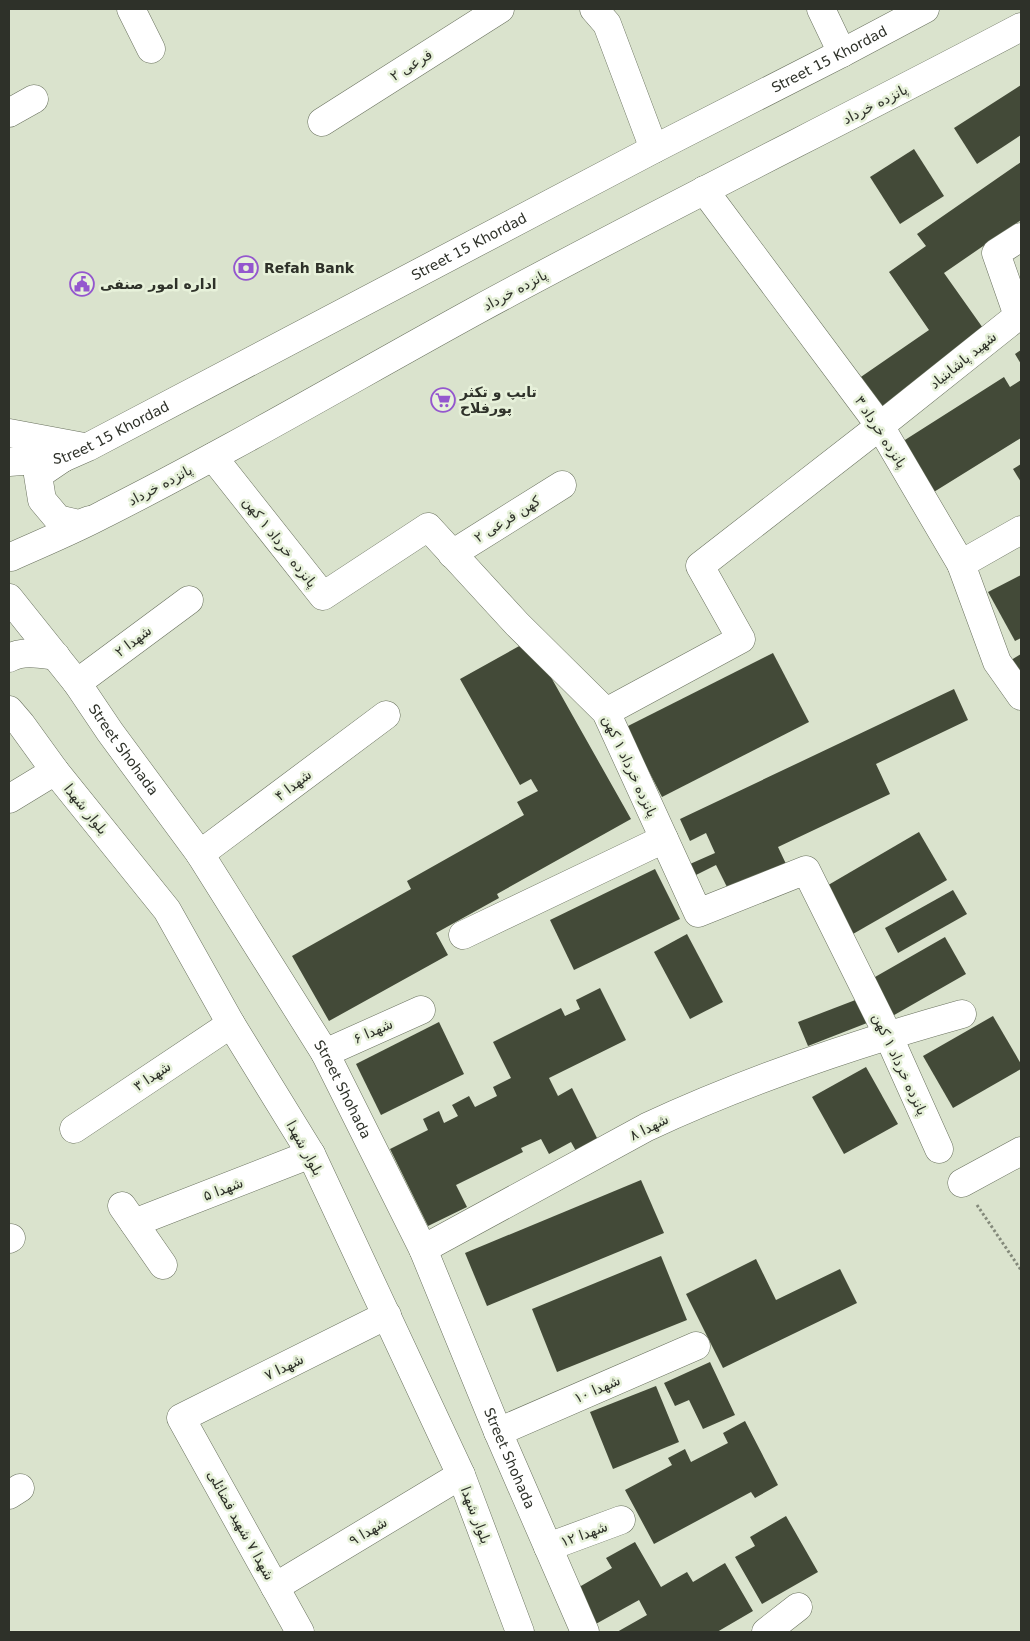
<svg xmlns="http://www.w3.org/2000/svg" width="1030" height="1641" viewBox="0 0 1030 1641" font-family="'DejaVu Sans','Noto Sans Arabic',sans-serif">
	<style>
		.building { fill: #434a38 }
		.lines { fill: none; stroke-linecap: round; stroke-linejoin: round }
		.minor-casing { stroke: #69715e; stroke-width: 29 }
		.major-casing { stroke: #69715e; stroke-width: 29 }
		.path { stroke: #83897a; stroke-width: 3; stroke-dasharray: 2.5 2.5; stroke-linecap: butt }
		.minor { stroke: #fff; stroke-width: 28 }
		.major { stroke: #fff; stroke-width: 28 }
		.labels { text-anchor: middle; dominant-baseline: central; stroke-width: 5; stroke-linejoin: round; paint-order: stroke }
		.street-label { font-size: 14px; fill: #2e3129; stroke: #e7f1da }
		.poi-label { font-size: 14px; font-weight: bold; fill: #2e3129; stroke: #e7f1da; text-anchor: start }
	</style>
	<rect width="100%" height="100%" fill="#dae3cd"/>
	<g class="building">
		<polygon points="1021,85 1021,135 977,164 954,128"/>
		<polygon points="914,149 944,196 900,224 870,177"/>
		<polygon points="1021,162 1021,220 944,273 990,338 879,415 855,381 929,330 889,272 926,246 917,234"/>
		<polygon points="1021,350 1021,364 1015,354"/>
		<polygon points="1004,377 1010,387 1021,380 1021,438 929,495 897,445"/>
		<polygon points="1021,464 1021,482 1013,469"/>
		<polygon points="1021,575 1021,638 1015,641 988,592"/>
		<polygon points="530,640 631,819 497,894 499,898 436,933 448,955 329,1021 292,956 411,889 407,881 524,815 517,802 538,791 531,779 520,785 460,679"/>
		<polygon points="773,653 809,722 662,797 626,727"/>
		<polygon points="1021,654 1021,685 1008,662"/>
		<polygon points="954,689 968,720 876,764 890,794 778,847 787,866 730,893 716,865 696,875 690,864 715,853 706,833 690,841 680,819"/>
		<polygon points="919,832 947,880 846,938 818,891"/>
		<polygon points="655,869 680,919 574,970 550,920"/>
		<polygon points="953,890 967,914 898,953 885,928"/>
		<polygon points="687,934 723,1002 690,1019 654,952"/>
		<polygon points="945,937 966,974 889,1018 868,981"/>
		<polygon points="600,988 626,1040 549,1078 558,1096 572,1088 598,1140 576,1151 571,1142 549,1154 541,1139 521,1148 523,1152 456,1185 467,1207 428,1226 390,1149 428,1130 423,1119 439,1111 444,1123 458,1116 452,1105 469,1096 475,1107 497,1096 493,1087 511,1078 493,1042 561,1008 565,1016 580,1009 576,1000"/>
		<polygon points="858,999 867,1023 808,1046 798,1022"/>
		<polygon points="993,1016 1021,1064 1021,1069 953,1108 923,1056"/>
		<polygon points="439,1022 464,1074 381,1115 356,1064"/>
		<polygon points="866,1067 898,1124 844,1154 812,1097"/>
		<polygon points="641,1180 664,1233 487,1306 465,1253"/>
		<polygon points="661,1256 687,1320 557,1372 532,1309"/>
		<polygon points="756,1259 776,1300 840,1269 857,1303 723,1368 686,1294"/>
		<polygon points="710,1362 735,1415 703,1429 689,1400 675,1406 664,1383"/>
		<polygon points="656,1386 679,1442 613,1469 590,1412"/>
		<polygon points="745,1421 778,1485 755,1498 751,1492 654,1544 625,1490 672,1465 668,1458 685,1449 691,1462 728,1443 723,1433"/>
		<polygon points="786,1516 818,1572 762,1604 735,1557 755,1546 750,1537"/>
		<polygon points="635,1542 661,1587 687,1572 693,1582 725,1563 753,1611 717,1632 617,1632 647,1615 639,1600 594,1625 574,1590 612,1568 606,1558"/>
	</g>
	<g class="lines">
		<g class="minor-casing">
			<g id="minor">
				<polyline points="131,9 151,49"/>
				<polyline points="594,9 607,24 654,149"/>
				<polyline points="821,9 842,53"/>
				<polyline points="9,113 34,99"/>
				<polyline points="322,122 500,9"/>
				<polyline points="704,190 880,426 961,564 997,662 1021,696"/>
				<polyline points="213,457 323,596 428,527 517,624 606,712 698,913 806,870 888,1035 939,1149"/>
				<polyline points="452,554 562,485"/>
				<polyline points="961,564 1021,530"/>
				<polyline points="77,683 189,600"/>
				<polyline points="606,712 741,639 700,566 880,426 1018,316 996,253 1021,237"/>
				<polyline points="9,799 55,771"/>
				<polyline points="200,854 386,715"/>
				<polyline points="463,935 664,839"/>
				<polyline points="325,1053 421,1010"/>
				<polyline points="74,1129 231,1024"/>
				<polyline points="962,1183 1021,1151"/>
				<polyline points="122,1206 163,1265"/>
				<polyline points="134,1223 311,1154"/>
				<polyline points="9,1239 11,1238"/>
				<path d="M423 1249 647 1127C748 1080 854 1044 962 1014"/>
				<polyline points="498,1432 696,1346"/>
				<polyline points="9,1495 20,1488"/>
				<polyline points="548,1547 621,1520"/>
				<polyline points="275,1587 461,1475"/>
				<polyline points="300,1632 181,1418 387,1315"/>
				<polyline points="766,1632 798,1607"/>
			</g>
		</g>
		<g class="major-casing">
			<g id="major">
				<polyline points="9,433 84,447"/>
				<polyline points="63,458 38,475 42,500 58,519 79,524 90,520"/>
				<path id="s1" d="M9 462 63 458 88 447 654 149 842 53 925 9"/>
				<path d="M11 557C42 543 74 530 104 514 231 450 353 378 477 310 657 212 841 122 1021 27"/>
				<path id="s2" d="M9 598 77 683 110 732 200 854 325 1053 423 1249 498 1432 585 1632"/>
				<path d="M9 658C23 650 41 654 56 656"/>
				<polyline points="9,710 21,724 55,771 167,910 231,1024 311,1154 461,1475 520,1632"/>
			</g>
		</g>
		<polyline class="path" points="977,1205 1021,1270"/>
		<use href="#minor" class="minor"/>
		<use href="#major" class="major"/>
	</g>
	<defs>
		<g id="bank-ring" transform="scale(1.25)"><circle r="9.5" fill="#e7f1da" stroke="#9457ce" stroke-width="1.5"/><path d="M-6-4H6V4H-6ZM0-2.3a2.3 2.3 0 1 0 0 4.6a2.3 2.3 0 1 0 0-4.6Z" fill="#9457ce"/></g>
		<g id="civic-ring" transform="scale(1.25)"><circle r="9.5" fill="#e7f1da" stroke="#9457ce" stroke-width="1.5"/><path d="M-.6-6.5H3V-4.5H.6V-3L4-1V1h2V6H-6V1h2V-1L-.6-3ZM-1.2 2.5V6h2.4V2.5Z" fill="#9457ce"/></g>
		<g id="supermarket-ring" transform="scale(1.25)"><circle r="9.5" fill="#e7f1da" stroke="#9457ce" stroke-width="1.5"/><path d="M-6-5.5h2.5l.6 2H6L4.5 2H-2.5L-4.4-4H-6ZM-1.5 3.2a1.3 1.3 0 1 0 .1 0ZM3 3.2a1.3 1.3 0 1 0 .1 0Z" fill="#9457ce"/></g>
	</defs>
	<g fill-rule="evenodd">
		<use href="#bank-ring" x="246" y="268"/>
		<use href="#civic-ring" x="82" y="284"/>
		<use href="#supermarket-ring" x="443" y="400"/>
	</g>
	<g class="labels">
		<g class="street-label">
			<text stroke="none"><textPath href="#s1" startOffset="918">Street 15 Khordad</textPath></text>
			<text transform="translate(411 65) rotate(-32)">فرعی ۲</text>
			<text transform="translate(875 104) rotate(-27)">پانزده خرداد</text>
			<text stroke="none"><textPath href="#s1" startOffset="512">Street 15 Khordad</textPath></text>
			<text transform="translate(515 290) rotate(-28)">پانزده خرداد</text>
			<text transform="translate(963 360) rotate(-39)">شهید پاشابنیاد</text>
			<text stroke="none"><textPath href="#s1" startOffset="108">Street 15 Khordad</textPath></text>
			<text transform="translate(881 432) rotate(57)">پانزده خرداد ۳</text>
			<text transform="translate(160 485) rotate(-28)">پانزده خرداد</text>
			<text transform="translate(507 519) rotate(-32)">کهن فرعی ۲</text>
			<text transform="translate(280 542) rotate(52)">پانزده خرداد ۱ کهن</text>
			<text transform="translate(133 641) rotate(-37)">شهدا ۲</text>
			<text stroke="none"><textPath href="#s2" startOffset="190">Street Shohada</textPath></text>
			<text transform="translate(630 766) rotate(65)">پانزده خرداد ۱ کهن</text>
			<text transform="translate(293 785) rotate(-37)">شهدا ۴</text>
			<text transform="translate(86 809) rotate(51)">بلوار شهدا</text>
			<text transform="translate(373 1031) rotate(-24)">شهدا ۶</text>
			<text transform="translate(900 1064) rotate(65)">پانزده خرداد ۱ کهن</text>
			<text transform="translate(152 1076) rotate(-34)">شهدا ۳</text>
			<text stroke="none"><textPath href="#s2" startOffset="595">Street Shohada</textPath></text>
			<text transform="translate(649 1127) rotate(-27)">شهدا ۸</text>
			<text transform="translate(305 1148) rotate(61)">بلوار شهدا</text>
			<text transform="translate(223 1189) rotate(-21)">شهدا ۵</text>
			<text transform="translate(284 1367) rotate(-26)">شهدا ۷</text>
			<text transform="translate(597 1389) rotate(-24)">شهدا ۱۰</text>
			<text stroke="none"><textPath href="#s2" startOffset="1000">Street Shohada</textPath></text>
			<text transform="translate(476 1515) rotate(69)">بلوار شهدا</text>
			<text transform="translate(241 1525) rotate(61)">شهدا ۷ شهید فضائلی</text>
			<text transform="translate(368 1531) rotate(-31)">شهدا ۹</text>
			<text transform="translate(584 1534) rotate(-20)">شهدا ۱۲</text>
		</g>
		<g class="poi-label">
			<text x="264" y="268">Refah Bank</text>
			<text x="100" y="284">اداره امور صنفی</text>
			<text x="460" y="392">تایپ و تکثر<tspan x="460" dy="16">پورفلاح</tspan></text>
		</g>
	</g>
	<rect width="1030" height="1641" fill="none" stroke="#2e3129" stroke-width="20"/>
</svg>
